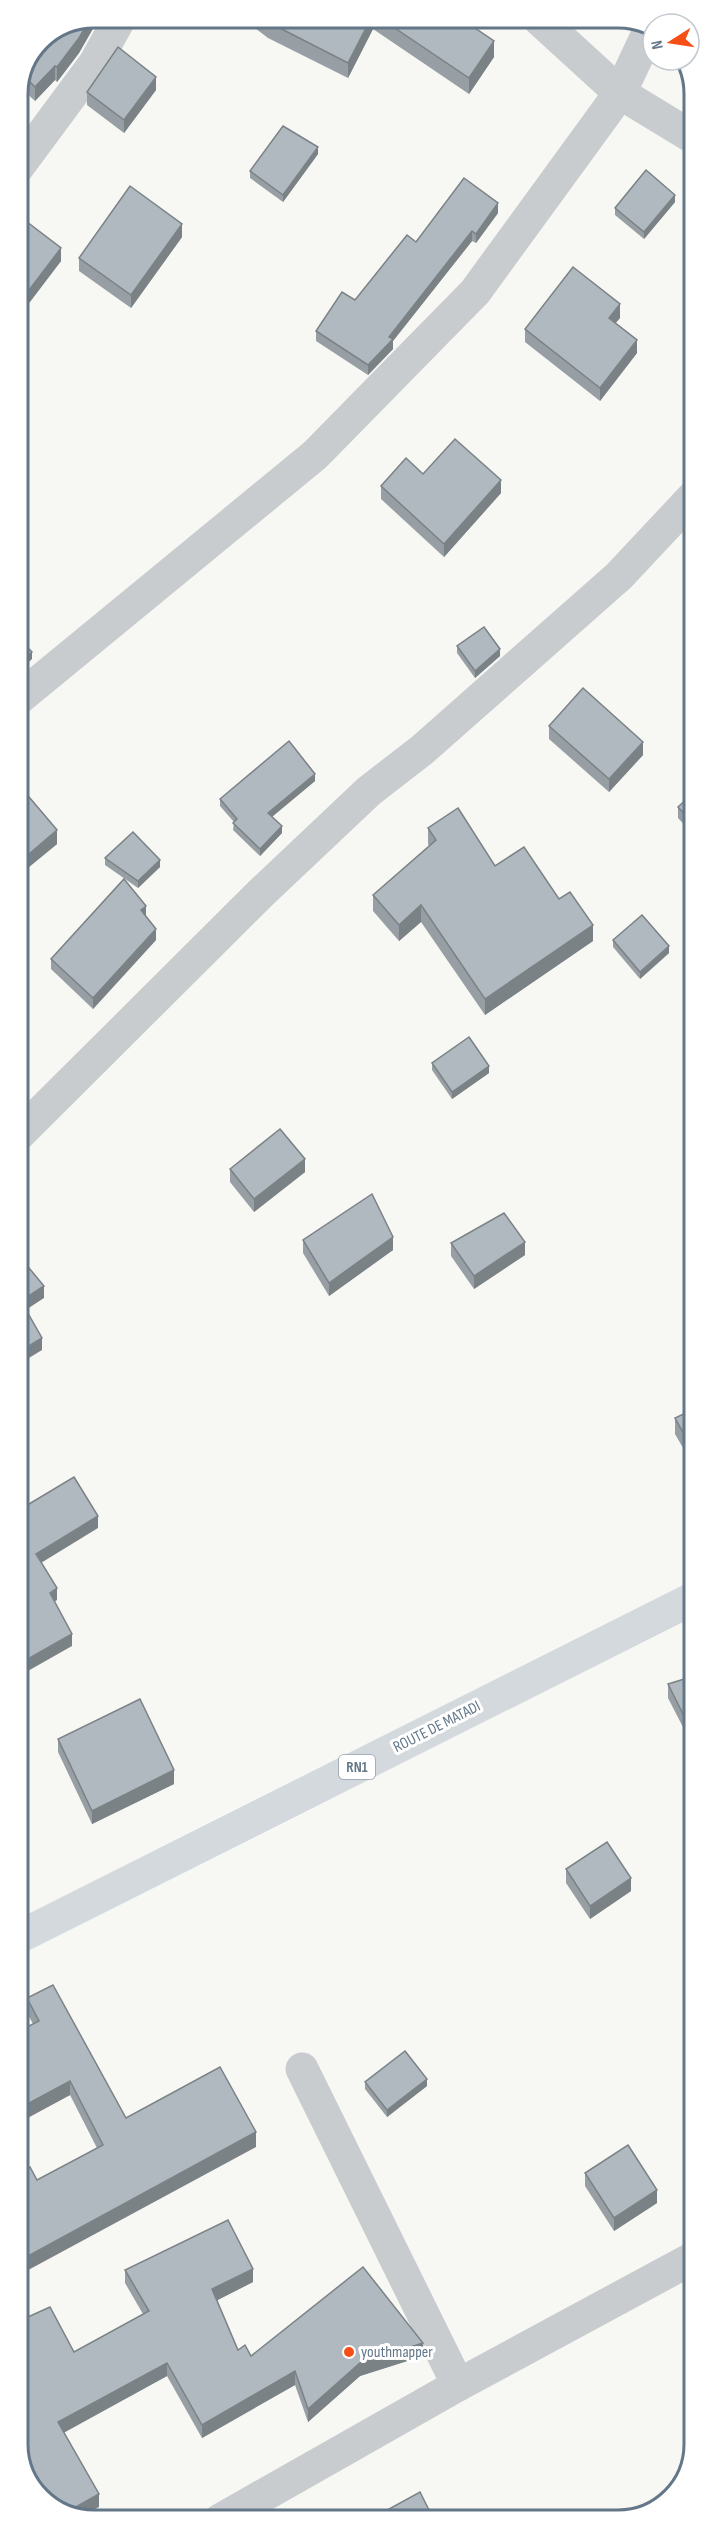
<svg xmlns="http://www.w3.org/2000/svg" width="713" height="2539" viewBox="0 0 713 2539" font-family="'Sofia Sans Condensed',sans-serif">
	<style>
		.lines { fill: none; stroke-linecap: round; stroke-linejoin: round }
		.minor { stroke: #c9cccf; stroke-width: 33 }
		.highway { stroke: #d4d9de; stroke-width: 33 }
		.wall { fill: #979fa4 }
		.shaded-wall { fill: #7b8286 }
		.building { fill: #b0b9bf; stroke: #7b8286; stroke-width: 1.5 }
		.poi-dot { fill: #f54e16; stroke: #fff; stroke-width: 2 }
		.labels { text-anchor: middle; dominant-baseline: central; stroke-width: 6; stroke-linejoin: round; paint-order: stroke }
		.shield { fill: #fff; stroke: #92a0ac; stroke-width: 1.5 }
		.shield-label { font-size: 15px; font-weight: bold; fill: #637788 }
		.street-label { font-size: 16px; fill: #637788; stroke: #fff }
		.poi-label { font-size: 16px; fill: #637788; stroke: #fff; text-anchor: start }
		.rim { fill: none; stroke: #637788; stroke-width: 3 }
	</style>
	<rect width="100%" height="100%" fill="#f7f7f3"/>
	<g class="lines">
		<g class="minor">
			<polyline points="539,19 620,93 694,138"/>
			<polyline points="18,167 95,63 120,18"/>
			<polyline points="18,699 315,455 475,292 620,93 650,29"/>
			<polyline points="19,1134 261,893 369,791 422,750 619,576 694,496"/>
			<polyline points="302,2069 458,2385"/>
			<polyline points="220,2520 458,2385 695,2257"/>
		</g>
		<polyline class="highway" points="19,1937 694,1598"/>
	</g>
	<g class="wall">
		<polygon points="94,18 99,18 79,53 57,82 55,80 35,101 21,88 41,40"/>
		<polygon points="242,18 442,18 494,57 469,94 373,29 348,78 268,38"/>
		<polygon points="156,90 124,133 87,105 87,92"/>
		<polygon points="318,154 283,202 250,178 250,171"/>
		<polygon points="675,202 644,239 615,215 615,208"/>
		<polygon points="498,213 476,243 472,241 393,341 393,349 368,375 316,341 316,331 355,300 416,242"/>
		<polygon points="18,215 61,261 23,311 18,307"/>
		<polygon points="182,237 131,308 79,271 79,258"/>
		<polygon points="620,318 615,323 637,353 600,401 525,342 525,329"/>
		<polygon points="423,474 501,493 444,557 381,499 381,486"/>
		<polygon points="457,646 500,656 475,678 457,653"/>
		<polygon points="549,726 643,755 609,792 549,739"/>
		<polygon points="315,781 272,817 282,833 260,856 233,830 234,822 220,806 220,799"/>
		<polygon points="18,784 57,844 29,867 18,855"/>
		<polygon points="694,792 694,835 678,818 678,807"/>
		<polygon points="428,828 495,866 559,899 593,941 485,1015 421,922 399,941 373,911 373,895 429,846 428,844"/>
		<polygon points="105,858 160,867 138,888 105,865"/>
		<polygon points="156,940 93,1009 51,969 51,959"/>
		<polygon points="613,940 669,953 640,979 613,947"/>
		<polygon points="432,1063 489,1073 452,1099 432,1070"/>
		<polygon points="230,1169 305,1172 254,1212 230,1182"/>
		<polygon points="303,1240 393,1250 329,1296 303,1253"/>
		<polygon points="451,1243 525,1255 474,1289 451,1256"/>
		<polygon points="694,1409 694,1467 675,1434 675,1418"/>
		<polygon points="694,1676 695,1727 685,1731 668,1698 668,1684"/>
		<polygon points="58,1739 174,1784 92,1824 58,1752"/>
		<polygon points="566,1869 631,1891 590,1919 566,1883"/>
		<polygon points="27,1998 126,2118 256,2147 37,2180 97,2148 70,2095 20,2122 19,2121 19,2031 33,2024 27,2013"/>
		<polygon points="365,2082 427,2086 387,2117 365,2089"/>
		<polygon points="585,2173 657,2203 614,2231 585,2186"/>
		<polygon points="125,2270 253,2282 217,2300 238,2350 251,2356 423,2356 360,2376 308,2422 295,2385 202,2438 167,2376 64,2432 99,2507 44,2502 74,2352 143,2314 125,2283"/>
	</g>
	<g class="shaded-wall">
		<polygon points="94,18 99,18 79,53 57,82 57,67 89,20"/>
		<polygon points="371,18 373,18 373,29 348,78 348,63"/>
		<polygon points="494,41 494,57 469,94 469,78"/>
		<polygon points="55,66 55,80 35,101 35,87"/>
		<polygon points="156,77 156,90 124,133 124,120"/>
		<polygon points="318,147 318,154 283,202 283,195"/>
		<polygon points="675,195 675,202 644,239 644,232"/>
		<polygon points="498,203 498,213 476,243 476,234"/>
		<polygon points="182,224 182,237 131,308 131,295"/>
		<polygon points="472,231 472,241 393,341 393,349 368,375 368,365 389,337"/>
		<polygon points="61,248 61,261 23,311 23,298"/>
		<polygon points="620,304 620,318 609,331 609,318"/>
		<polygon points="637,340 637,353 600,401 600,388"/>
		<polygon points="501,480 501,493 444,557 444,544"/>
		<polygon points="500,649 500,656 475,678 475,671"/>
		<polygon points="32,652 32,659 18,672 18,665"/>
		<polygon points="643,742 643,755 609,792 609,779"/>
		<polygon points="315,774 315,781 268,820 268,813"/>
		<polygon points="282,826 282,833 260,856 260,849"/>
		<polygon points="57,830 57,844 29,867 29,854"/>
		<polygon points="160,860 160,867 138,888 138,881"/>
		<polygon points="421,905 421,922 399,941 399,925"/>
		<polygon points="146,906 146,917 141,910"/>
		<polygon points="593,925 593,941 485,1015 485,999"/>
		<polygon points="156,929 156,940 93,1009 93,998"/>
		<polygon points="669,946 669,953 640,979 640,972"/>
		<polygon points="489,1066 489,1073 452,1099 452,1092"/>
		<polygon points="305,1159 305,1172 254,1212 254,1199"/>
		<polygon points="393,1237 393,1250 329,1296 329,1283"/>
		<polygon points="525,1242 525,1255 474,1289 474,1276"/>
		<polygon points="44,1286 44,1298 21,1313 21,1301"/>
		<polygon points="42,1338 42,1350 19,1364 19,1352"/>
		<polygon points="98,1516 98,1528 36,1566 36,1554"/>
		<polygon points="57,1588 57,1600 50,1605 50,1593"/>
		<polygon points="72,1634 72,1646 19,1676 19,1664"/>
		<polygon points="695,1714 695,1727 685,1731 685,1718"/>
		<polygon points="174,1770 174,1784 92,1824 92,1811"/>
		<polygon points="631,1878 631,1891 590,1919 590,1906"/>
		<polygon points="427,2079 427,2086 387,2117 387,2110"/>
		<polygon points="70,2081 70,2095 20,2122 20,2108"/>
		<polygon points="256,2132 256,2147 19,2275 19,2261"/>
		<polygon points="657,2190 657,2203 614,2231 614,2218"/>
		<polygon points="253,2269 253,2282 212,2303 212,2289"/>
		<polygon points="423,2343 423,2356 360,2376 308,2422 308,2409 360,2363"/>
		<polygon points="167,2363 167,2376 58,2436 58,2422"/>
		<polygon points="295,2371 295,2385 202,2438 202,2425"/>
		<polygon points="99,2494 99,2507 81,2517 67,2512"/>
	</g>
	<g class="building">
		<polygon points="263,18 371,18 348,63 268,22"/>
		<polygon points="380,18 442,18 447,22 450,18 460,18 494,41 469,78"/>
		<polygon points="89,20 79,38 57,67 55,66 35,87 25,77 41,40"/>
		<polygon points="118,47 156,77 124,120 87,92"/>
		<polygon points="283,126 318,147 283,195 250,171"/>
		<polygon points="646,170 675,195 644,232 615,208"/>
		<polygon points="464,178 498,203 476,234 472,231 389,337 393,339 368,365 316,331 342,292 355,300 407,235 416,242"/>
		<polygon points="130,186 182,224 131,295 79,258"/>
		<polygon points="18,215 61,248 23,298 18,294"/>
		<polygon points="573,267 620,304 609,318 637,340 600,388 525,329"/>
		<polygon points="455,439 501,480 444,544 381,486 406,458 423,474"/>
		<polygon points="484,627 500,649 475,671 457,646"/>
		<polygon points="18,638 32,652 18,665"/>
		<polygon points="583,688 643,742 609,779 549,726"/>
		<polygon points="289,741 315,774 268,813 282,826 260,849 233,823 237,819 220,799"/>
		<polygon points="18,784 57,830 29,854 18,842"/>
		<polygon points="694,792 694,824 678,807"/>
		<polygon points="458,808 495,866 524,847 559,899 570,892 593,925 485,999 421,905 399,925 373,895 436,840 428,828"/>
		<polygon points="133,832 160,860 138,881 105,858"/>
		<polygon points="124,879 146,906 141,910 156,929 93,998 51,959"/>
		<polygon points="642,915 669,946 640,972 613,940"/>
		<polygon points="469,1037 489,1066 452,1092 432,1063"/>
		<polygon points="280,1129 305,1159 254,1199 230,1169"/>
		<polygon points="372,1194 393,1237 329,1283 303,1240"/>
		<polygon points="504,1213 525,1242 474,1276 451,1243"/>
		<polygon points="19,1256 44,1286 21,1301 42,1338 19,1352"/>
		<polygon points="694,1409 694,1452 675,1418"/>
		<polygon points="74,1477 98,1516 36,1554 57,1588 50,1593 72,1634 19,1664 19,1587 21,1586 19,1582 19,1510"/>
		<polygon points="694,1676 695,1714 685,1718 668,1684"/>
		<polygon points="140,1699 174,1770 92,1811 58,1739"/>
		<polygon points="607,1842 631,1878 590,1906 566,1869"/>
		<polygon points="53,1985 126,2118 220,2067 256,2132 19,2261 19,2173 30,2167 37,2180 103,2145 70,2081 20,2108 19,2106 19,2031 39,2021 27,1998"/>
		<polygon points="405,2051 427,2079 387,2110 365,2082"/>
		<polygon points="628,2145 657,2190 614,2218 585,2173"/>
		<polygon points="228,2220 253,2269 212,2289 238,2350 245,2345 251,2356 363,2267 423,2343 360,2363 308,2409 295,2371 202,2425 167,2363 58,2422 99,2494 67,2512 44,2502 20,2460 19,2321 50,2307 74,2352 149,2311 125,2270"/>
		<polygon points="420,2492 434,2520 380,2520 378,2515"/>
	</g>
	<circle class="poi-dot" cx="349" cy="2352" r="6"/>
	<g class="labels">
		<rect class="shield" x="339" y="1755" width="36" height="24" rx="4.5"/>
		<g class="shield-label">
			<text x="357" y="1767">RN1</text>
		</g>
		<g class="street-label">
			<text transform="translate(437 1727) rotate(-27)">ROUTE DE MATADI</text>
		</g>
		<g class="poi-label">
			<text x="361" y="2352">youthmapper</text>
		</g>
	</g>
	<path d="M0 0H713V2539H0ZM94 28H618A66 66 0 0 1 684 94V2444A66 66 0 0 1 618 2510H94A66 66 0 0 1 28 2444V94A66 66 0 0 1 94 28Z" fill="#fff" fill-rule="evenodd"/>
	<path class="rim" d="M94 28H618A66 66 0 0 1 684 94V2444A66 66 0 0 1 618 2510H94A66 66 0 0 1 28 2444V94A66 66 0 0 1 94 28Z"/>
	<g transform="translate(671 42) rotate(258)"><circle r="28" fill="#ffffff" stroke="#c1c9cf" stroke-width="1.5"/>
	<path d="M0-4.5L10 22L0 15L-10 22Z" fill="#f54e16"/>
	<text y="-9" font-size="16" font-weight="bold" text-anchor="middle" fill="#637788">N</text>
	</g>
</svg>
